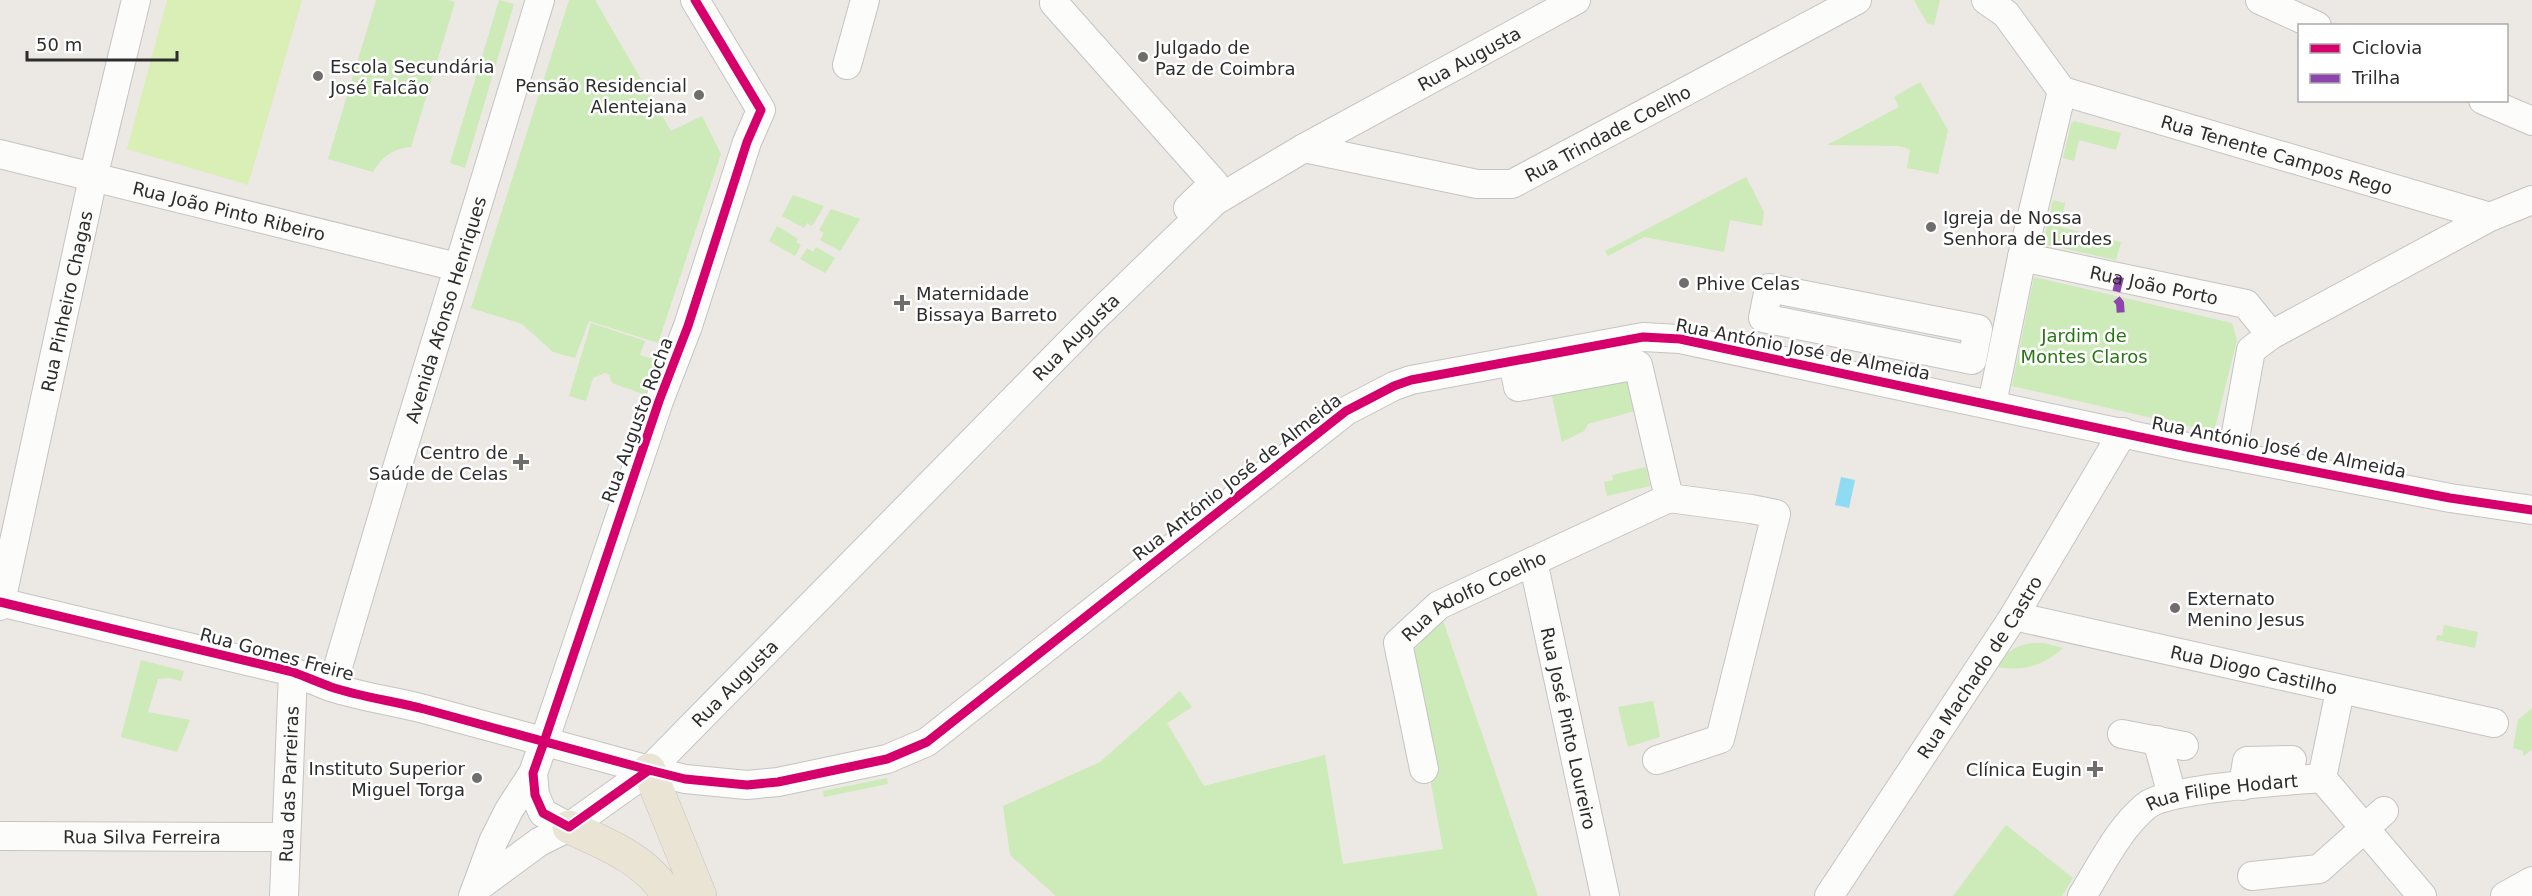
<svg xmlns="http://www.w3.org/2000/svg" width="2532" height="896" viewBox="0 0 2532 896" font-family="'DejaVu Sans',sans-serif">
	<style>
		.green { fill: #cdeab9 }
		.pitch { fill: #d9efb6 }
		.water { fill: #90dbf4 }
		.lines { fill: none; stroke-linecap: round; stroke-linejoin: round }
		.minor-casing { stroke: #c5c4c4; stroke-width: 30 }
		.major-casing { stroke: #c6c5c3; stroke-width: 34 }
		.minor { stroke: #fcfcfb; stroke-width: 28 }
		.major { stroke: #e9e4d4; stroke-width: 33 }
		.quiet { stroke: #8e44ad; stroke-width: 8; stroke-dasharray: 15 8; stroke-linecap: butt }
		.cycleway-casing { stroke: #fff; stroke-width: 13 }
		.cycleway { stroke: #d6006c; stroke-width: 9 }
		.poi-dot { fill: #706e6d; stroke: #fff; stroke-width: 2 }
		.labels { text-anchor: middle; dominant-baseline: central; stroke-width: 5; stroke-linejoin: round; paint-order: stroke }
		.poi-label { font-size: 18px; fill: #2d2d2d; stroke: #fff; text-anchor: start }
		.street-label { font-size: 18px; fill: #2d2d2d; stroke: #fff }
		.park-label { font-size: 18px; fill: #287513; stroke: #fff }
	</style>
	<rect width="100%" height="100%" fill="#ece8e3"/>
	<g class="green">
		<path d="M376 0H448L455 2 411 147C394 148 381 157 373 172L328 159Z"/>
		<polygon points="499,0 514,4 465,168 450,163"/>
		<polygon points="569,0 595,0 671,131 702,116 721,154 658,343 589,321 575,358 553,352 522,324 471,308"/>
		<polygon points="1914,0 1940,0 1934,25 1927,23"/>
		<polygon points="1920,82 1948,130 1938,174 1907,168 1910,149 1898,146 1827,145 1899,107 1894,97"/>
		<polygon points="2074,121 2121,133 2116,150 2079,140 2074,161 2063,158 2071,124"/>
		<polygon points="1746,177 1764,212 1762,226 1730,220 1724,252 1644,237 1608,256 1605,251"/>
		<polygon points="793,195 824,206 812,226 807,223 804,228 782,216"/>
		<polygon points="2053,200 2065,203 2060,227 2121,242 2116,260 2043,244"/>
		<polygon points="831,209 860,219 840,251 820,240 824,233 819,230"/>
		<polygon points="777,226 798,239 796,242 801,245 795,256 769,241"/>
		<polygon points="816,247 835,258 825,273 800,259 807,248 813,252"/>
		<polygon points="2034,277 2232,323 2237,340 2214,432 2012,386"/>
		<polygon points="591,323 645,341 640,355 658,361 646,395 612,383 609,375 605,373 593,378 586,401 569,396"/>
		<polygon points="1627,378 1635,411 1588,424 1584,431 1562,442 1551,392"/>
		<polygon points="1646,467 1650,486 1607,496 1604,482 1613,480 1612,475"/>
		<polygon points="1441,615 1538,896 1056,896 1010,855 1003,806 1100,762 1180,691 1192,707 1167,723 1204,786 1325,755 1343,864 1443,849 1408,658"/>
		<polygon points="2444,625 2478,632 2475,648 2436,640 2437,635 2442,636"/>
		<path d="M2044 643 2063 648C2042 667 2023 671 1996 667 2008 648 2022 642 2044 643Z"/>
		<polygon points="141,660 184,671 181,681 169,678 158,679 148,712 190,720 177,752 121,737"/>
		<polygon points="1653,701 1660,737 1628,747 1618,707"/>
		<polygon points="2532,708 2532,750 2523,756 2523,751 2513,748 2518,720"/>
		<polygon points="887,778 888,784 824,797 823,791"/>
		<polygon points="2006,825 2073,878 2062,896 1953,896"/>
	</g>
	<polygon class="pitch" points="167,0 302,0 248,185 127,149"/>
	<polygon class="water" points="1841,477 1855,480 1849,508 1835,505"/>
	<g class="lines">
		<g class="minor-casing">
			<g id="minor">
				<polyline points="1986,0 2006,14 2062,91 2022,257 1992,404"/>
				<polyline points="2260,0 2317,26"/>
				<polyline points="1054,3 1214,183 1188,208"/>
				<polyline points="847,65 865,0"/>
				<path id="s1" d="M2062 91 2490 217"/>
				<polyline points="2483,100 2532,121"/>
				<path id="s2" d="M1304 148 1477 184H1512L1857 0"/>
				<path id="s3" d="M0 154 457 267"/>
				<path id="s4" d="M2022 257 2246 304 2271 335"/>
				<polygon points="1769,288 1978,329 1972,360 1763,318"/>
				<polyline points="2232,455 2251,350 2271,335 2490,217 2532,200"/>
				<path id="s5" d="M1533 561 1605 896"/>
				<path d="M0 602 293 672C306 677 318 682 331 687 361 697 394 701 424 709 499 730 574 750 649 770L569 827 543 813 535 795 533 773 544 742 659 401 688 326 747 142 761 110 695 0"/>
				<path id="s6" d="M0 606 93 178 136 0"/>
				<path id="s7" d="M2014 616 2494 723"/>
				<path id="s8" d="M332 687 390 491 540 0"/>
				<polyline points="2122,734 2184,746"/>
				<polyline points="2157,740 2172,795"/>
				<polyline points="1657,760 1720,739 1776,514 1751,509 1669,498"/>
				<path id="s9" d="M1424 769 1398 643 1439 605 1669 498 1638 365 1518 387 1513 361"/>
				<polyline points="649,770 685,779 747,785 778,782 887,759 927,742 1346,411 1394,386 1411,380 1643,337 1680,339 2187,447 2450,498 2532,510"/>
				<path id="s10" d="M649 770 1093 319 1215 201 1304 148 1576 0"/>
				<polyline points="2322,778 2422,896"/>
				<polyline points="2243,786 2247,761 2292,760"/>
				<path id="s11" d="M0 836 286 837"/>
				<polyline points="2252,876 2319,869 2384,811"/>
				<polyline points="478,887 539,842 569,827"/>
				<path id="s12" d="M284 896 293 672"/>
				<polyline points="473,896 493,842 509,810 533,773"/>
				<path id="s13" d="M1829 896 2014 616 2123 432"/>
				<path id="s14" d="M2082 896C2101 866 2118 829 2146 806 2167 788 2288 781 2322 778L2340 691"/>
				<polyline points="2505,896 2532,881"/>
			</g>
		</g>
		<g class="major-casing">
			<g id="major">
				<polyline points="649,770 700,896"/>
				<path d="M569 827C604 843 648 860 668 896"/>
			</g>
		</g>
		<use href="#minor" class="minor"/>
		<use href="#major" class="major"/>
		<polyline class="quiet" points="2120,277 2115,297 2120,303 2121,317"/>
		<g class="cycleway-casing">
			<g id="cycleway">
				<path d="M0 602 293 672C306 677 318 682 331 687 361 697 394 701 424 709 499 730 574 750 649 770L569 827 543 813 535 795 533 773 544 742 659 401 688 326 747 142 761 110 695 0"/>
				<polyline points="649,770 685,779 747,785 778,782 887,759 927,742 1346,411 1394,386 1411,380 1643,337 1680,339 2187,447 2450,498 2532,510"/>
			</g>
		</g>
		<use href="#cycleway" class="cycleway"/>
	</g>
	<g class="poi-dot">
		<circle cx="1143" cy="57" r="6"/>
		<circle cx="318" cy="76" r="6"/>
		<circle cx="699" cy="95" r="6"/>
		<circle cx="1931" cy="227" r="6"/>
		<circle cx="1684" cy="283" r="6"/>
		<path d="M899 294h6v6h6v6h-6v6h-6v-6h-6v-6h6z"/>
		<path d="M518 453h6v6h6v6h-6v6h-6v-6h-6v-6h6z"/>
		<circle cx="2175" cy="608" r="6"/>
		<path d="M2092 760h6v6h6v6h-6v6h-6v-6h-6v-6h6z"/>
		<circle cx="477" cy="778" r="6"/>
	</g>
	<g class="labels">
		<g class="poi-label">
			<text x="1155" y="47">Julgado de<tspan x="1155" dy="21">Paz de Coimbra</tspan></text>
			<text x="330" y="66">Escola Secundária<tspan x="330" dy="21">José Falcão</tspan></text>
			<text x="687" y="85" text-anchor="end">Pensão Residencial<tspan x="687" dy="21">Alentejana</tspan></text>
			<text x="1943" y="217">Igreja de Nossa<tspan x="1943" dy="21">Senhora de Lurdes</tspan></text>
			<text x="1696" y="283">Phive Celas</text>
			<text x="916" y="293">Maternidade<tspan x="916" dy="21">Bissaya Barreto</tspan></text>
			<text x="508" y="452" text-anchor="end">Centro de<tspan x="508" dy="21">Saúde de Celas</tspan></text>
			<text x="2187" y="598">Externato<tspan x="2187" dy="21">Menino Jesus</tspan></text>
			<text x="465" y="768" text-anchor="end">Instituto Superior<tspan x="465" dy="21">Miguel Torga</tspan></text>
			<text x="2082" y="769" text-anchor="end">Clínica Eugin</text>
		</g>
		<g class="street-label">
			<text stroke="none"><textPath href="#s10" startOffset="1094">Rua Augusta</textPath></text>
			<text stroke="none"><textPath href="#s2" startOffset="320">Rua Trindade Coelho</textPath></text>
			<text stroke="none"><textPath href="#s1" startOffset="224">Rua Tenente Campos Rego</textPath></text>
			<text stroke="none"><textPath href="#s3" startOffset="236">Rua João Pinto Ribeiro</textPath></text>
			<text stroke="none"><textPath href="#s4" startOffset="135">Rua João Porto</textPath></text>
			<text stroke="none"><textPath href="#s6" startOffset="312">Rua Pinheiro Chagas</textPath></text>
			<text stroke="none"><textPath href="#s8" startOffset="394">Avenida Afonso Henriques</textPath></text>
			<text stroke="none"><textPath href="#s10" startOffset="608">Rua Augusta</textPath></text>
			<text transform="translate(1803 349) rotate(11)">Rua António José de Almeida</text>
			<text transform="translate(637 420) rotate(-70)">Rua Augusto Rocha</text>
			<text transform="translate(2279 447) rotate(11)">Rua António José de Almeida</text>
			<text transform="translate(1237 477) rotate(-38)">Rua António José de Almeida</text>
			<text stroke="none"><textPath href="#s9" startOffset="219">Rua Adolfo Coelho</textPath></text>
			<text transform="translate(277 654) rotate(15)">Rua Gomes Freire</text>
			<text stroke="none"><textPath href="#s13" startOffset="274">Rua Machado de Castro</textPath></text>
			<text stroke="none"><textPath href="#s7" startOffset="246">Rua Diogo Castilho</textPath></text>
			<text stroke="none"><textPath href="#s10" startOffset="122">Rua Augusta</textPath></text>
			<text stroke="none"><textPath href="#s5" startOffset="171">Rua José Pinto Loureiro</textPath></text>
			<text stroke="none"><textPath href="#s12" startOffset="112">Rua das Parreiras</textPath></text>
			<text stroke="none"><textPath href="#s14" startOffset="189">Rua Filipe Hodart</textPath></text>
			<text stroke="none"><textPath href="#s11" startOffset="142">Rua Silva Ferreira</textPath></text>
		</g>
		<g class="park-label">
			<text x="2084" y="335">Jardim de<tspan x="2084" dy="21">Montes Claros</tspan></text>
		</g>
	</g>
	<rect x="2298" y="24" width="210" height="78" fill="#ffffff" stroke="#ababab" stroke-width="1.5"/>
	<rect x="2310" y="44" width="30" height="9" fill="#d6006c" stroke="#ababab" stroke-width="1.5"/>
	<text x="2352" y="54" font-size="18" fill="#2d2d2d">Ciclovia</text>
	<rect x="2310" y="74" width="30" height="9" fill="#8e44ad" stroke="#ababab" stroke-width="1.5"/>
	<text x="2352" y="84" font-size="18" fill="#2d2d2d">Trilha</text>
	<path d="M27 51v9h150v-9" fill="none" stroke="#2d2d2d" stroke-width="3"/>
	<text x="36" y="51" font-size="18" fill="#2d2d2d" stroke="#ffffff" stroke-width="4.5" paint-order="stroke">50 m</text>
</svg>
